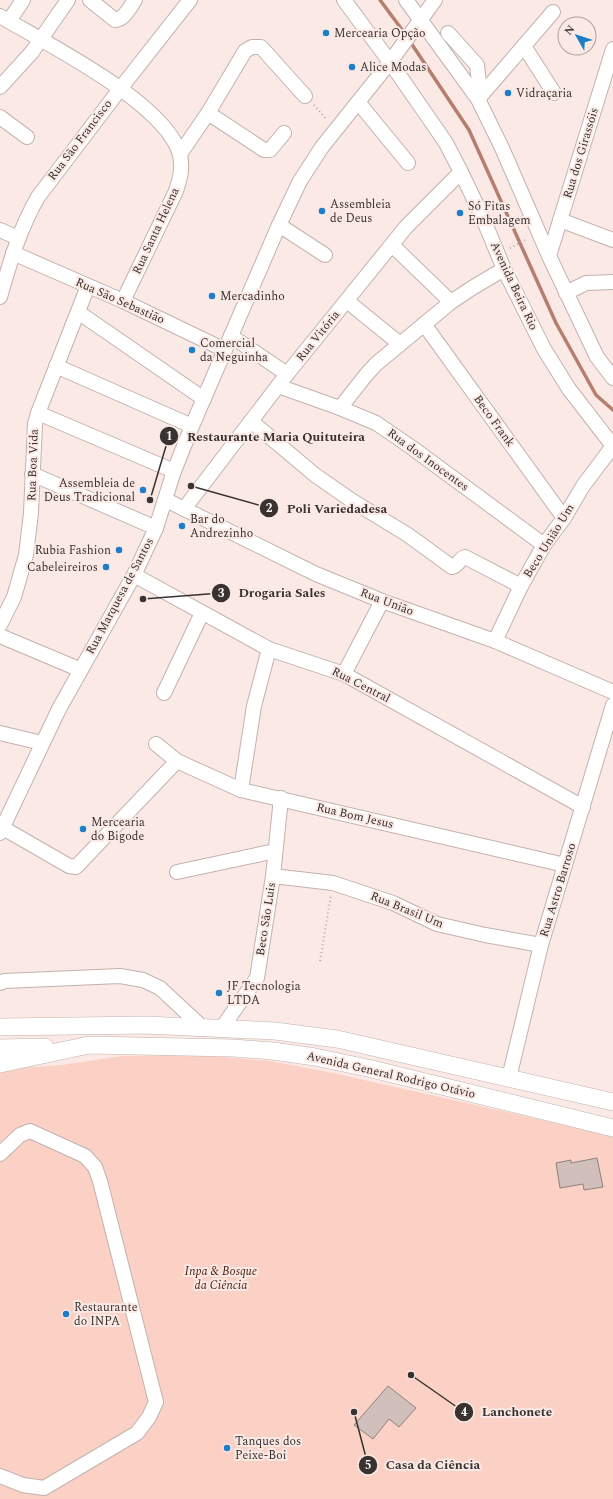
<svg xmlns="http://www.w3.org/2000/svg" width="613" height="1499" viewBox="0 0 613 1499" font-family="Spectral,serif">
	<style>
		.green { fill: #fad1c4 }
		.lines { fill: none; stroke-linecap: round; stroke-linejoin: round }
		.stream { stroke: #b67e6e; stroke-width: 3.5 }
		.building { fill: #d0bfba; stroke: #90817c }
		.minor-casing { stroke: #c2b2ad; stroke-width: 16 }
		.major-casing { stroke: #c2b2ad; stroke-width: 18 }
		.path { stroke: #b8aba7; stroke-width: 2; stroke-dasharray: 1 3; stroke-linecap: butt }
		.minor { stroke: #fff; stroke-width: 14 }
		.major { stroke: #fff; stroke-width: 17 }
		.poi-dot { fill: #1c7dc9; stroke: #fae9e4; stroke-width: 1.5 }
		.labels { text-anchor: middle; dominant-baseline: central; stroke-width: 4; stroke-linejoin: round; paint-order: stroke }
		.poi-label { font-size: 12px; fill: #393230; stroke: #fae9e4; text-anchor: start }
		.street-label { font-size: 12px; fill: #393230; stroke: #fae9e4 }
		.park-label { font-size: 12px; font-style: italic; fill: #48190a; stroke: #fae9e4 }
		.leader { fill: none; stroke: #393230; stroke-width: 1.5 }
		.callout-dot { fill: #393230; stroke: #fae9e4; stroke-width: 1.5 }
		.mark-label { font-size: 12px; text-anchor: middle; font-weight: bold; fill: #fff }
		.callout-label { font-size: 13px; text-anchor: middle; font-weight: bold; fill: #393230; stroke: #fae9e4; stroke-width: 4; stroke-linejoin: round; paint-order: stroke }
	</style>
	<rect width="100%" height="100%" fill="#fae9e4"/>
	<polygon class="green" points="196,1055 270,1061 333,1073 613,1136 613,1499 0,1499 0,1072 22,1068 62,1065 122,1056"/>
	<g class="lines">
		<g class="stream">
			<polyline points="380,0 406,35"/>
			<polyline points="409,40 469,130 556,323 596,395 613,410"/>
		</g>
	</g>
	<g class="building">
		<polygon points="597,1158 603,1187 584,1190 583,1184 560,1188 556,1163 571,1160 571,1163"/>
		<polygon points="388,1386 416,1408 399,1427 389,1419 373,1439 354,1425"/>
	</g>
	<g class="lines">
		<g class="minor-casing">
			<g id="minor">
				<path d="M90 0 115 20C124 20 130 7 135 0"/>
				<polyline points="344,0 390,62 446,143 461,172 482,216 504,269 544,349 569,389 613,446"/>
				<polyline points="406,0 478,99 502,148 549,256 597,357 613,378"/>
				<path d="M0 16C45 43 167 103 180 155 183 168 180 179 176 191L123 301"/>
				<polyline points="9,21 23,0"/>
				<polyline points="448,33 477,65 479,83 474,94"/>
				<polyline points="524,46 554,93"/>
				<polyline points="0,87 32,52 68,0"/>
				<polyline points="478,99 553,12"/>
				<polyline points="358,102 408,163"/>
				<polyline points="208,113 264,150 270,150 284,133"/>
				<polyline points="0,117 27,137"/>
				<polyline points="180,154 208,113 245,51 252,47 261,47 305,96"/>
				<polyline points="560,220 613,240"/>
				<polyline points="279,225 325,255"/>
				<polyline points="0,230 18,238"/>
				<polyline points="392,245 451,302"/>
				<polyline points="13,253 123,301 225,350"/>
				<polyline points="549,256 613,49"/>
				<polyline points="566,293 586,283 613,282"/>
				<path d="M0 297C10 262 20 228 38 197L120 89 190 0"/>
				<polyline points="347,301 400,344"/>
				<polyline points="78,312 204,399"/>
				<polyline points="424,324 564,518"/>
				<polyline points="231,336 287,374"/>
				<polyline points="56,366 192,426"/>
				<polyline points="278,386 340,408 376,423 411,447 544,545"/>
				<polyline points="340,408 366,375 376,364 451,302 472,288 504,269"/>
				<polyline points="38,413 174,471"/>
				<path d="M251 421 315 475 351 500 408 535 452 567C458 566 459 559 465 557L521 586"/>
				<polyline points="32,474 156,528"/>
				<polyline points="166,500 316,574 382,601 495,641 613,692"/>
				<polyline points="184,509 287,374 406,227 461,172"/>
				<polyline points="134,575 269,649 344,674 583,807"/>
				<polyline points="0,625 14,597 26,555 31,513 35,424 38,413 88,286"/>
				<polyline points="0,636 81,670"/>
				<polyline points="495,641 521,586 544,545 564,518 583,486 613,446"/>
				<polyline points="344,674 382,601"/>
				<polyline points="164,693 202,613"/>
				<polyline points="0,733 42,743"/>
				<polyline points="156,744 177,761 241,790 565,865"/>
				<polyline points="241,790 254,706 269,649"/>
				<polyline points="3,828 69,866 76,867 177,761"/>
				<polyline points="0,833 59,709 134,575 156,528 174,471 192,426 279,225 300,181 322,147 390,62 435,0"/>
				<polyline points="177,872 275,851"/>
				<polyline points="273,876 333,883 393,903 437,924 485,935 541,945"/>
				<polyline points="0,983 4,981 120,976 143,980 160,988 204,1029"/>
				<polyline points="221,1029 257,978 273,876 281,798"/>
				<polyline points="509,1078 541,945 613,705"/>
				<polyline points="0,1154 20,1135 30,1131 85,1156 95,1167 100,1181 156,1402 149,1417 137,1433 44,1488 23,1485 0,1476"/>
			</g>
		</g>
		<g class="major-casing">
			<g id="major">
				<polyline points="0,1027 146,1025 275,1031 337,1039 613,1102"/>
				<polyline points="0,1048 45,1047"/>
				<polyline points="0,1064 89,1045 233,1048 273,1051 315,1057 372,1069 613,1128"/>
			</g>
		</g>
		<g class="path">
			<polyline points="314,105 327,120"/>
			<polyline points="510,248 527,239"/>
			<polyline points="320,961 331,895"/>
		</g>
		<use href="#minor" class="minor"/>
		<use href="#major" class="major"/>
	</g>
	<g class="poi-dot">
		<circle cx="326" cy="33" r="4"/>
		<circle cx="352" cy="67" r="4"/>
		<circle cx="508" cy="93" r="4"/>
		<circle cx="322" cy="211" r="4"/>
		<circle cx="460" cy="213" r="4"/>
		<circle cx="212" cy="296" r="4"/>
		<circle cx="192" cy="350" r="4"/>
		<circle cx="143" cy="490" r="4"/>
		<circle cx="182" cy="526" r="4"/>
		<circle cx="119" cy="550" r="4"/>
		<circle cx="106" cy="567" r="4"/>
		<circle cx="83" cy="829" r="4"/>
		<circle cx="219" cy="993" r="4"/>
		<circle cx="66" cy="1314" r="4"/>
		<circle cx="227" cy="1448" r="4"/>
	</g>
	<g class="labels">
		<g class="poi-label">
			<text x="334" y="33">Mercearia Opção</text>
			<text x="360" y="67">Alice Modas</text>
			<text x="516" y="93">Vidraçaria</text>
			<text x="330" y="204">Assembleia<tspan x="330" dy="14">de Deus</tspan></text>
			<text x="468" y="206">Só Fitas<tspan x="468" dy="14">Embalagem</tspan></text>
			<text x="220" y="296">Mercadinho</text>
			<text x="200" y="343">Comercial<tspan x="200" dy="14">da Neguinha</tspan></text>
			<text x="135" y="483" text-anchor="end">Assembleia de<tspan x="135" dy="14">Deus Tradicional</tspan></text>
			<text x="190" y="519">Bar do<tspan x="190" dy="14">Andrezinho</tspan></text>
			<text x="111" y="550" text-anchor="end">Rubia Fashion</text>
			<text x="98" y="567" text-anchor="end">Cabeleireiros</text>
			<text x="91" y="822">Mercearia<tspan x="91" dy="14">do Bigode</tspan></text>
			<text x="227" y="986">JF Tecnologia<tspan x="227" dy="14">LTDA</tspan></text>
			<text x="74" y="1307">Restaurante<tspan x="74" dy="14">do INPA</tspan></text>
			<text x="235" y="1441">Tanques dos<tspan x="235" dy="14">Peixe-Boi</tspan></text>
		</g>
		<g class="street-label">
			<text transform="translate(80 140) rotate(-53)">Rua São Francisco</text>
			<text transform="translate(581 153) rotate(-73)">Rua dos Girassóis</text>
			<text transform="translate(156 231) rotate(-65)">Rua Santa Helena</text>
			<text transform="translate(514 286) rotate(65)">Avenida Beira Rio</text>
			<text transform="translate(120 301) rotate(24)">Rua São Sebastião</text>
			<text transform="translate(318 336) rotate(-51)">Rua Vitória</text>
			<text transform="translate(494 421) rotate(54)">Beco Frank</text>
			<text transform="translate(428 460) rotate(36)">Rua dos Inocentes</text>
			<text transform="translate(33 465) rotate(-88)">Rua Boa Vida</text>
			<text transform="translate(549 541) rotate(-58)">Beco União Um</text>
			<text transform="translate(120 596) rotate(-62)">Rua Marquesa de Santos</text>
			<text transform="translate(387 602) rotate(21)">Rua União</text>
			<text transform="translate(361 685) rotate(27)">Rua Central</text>
			<text transform="translate(355 816) rotate(13)">Rua Bom Jesus</text>
			<text transform="translate(558 890) rotate(-73)">Rua Astro Barroso</text>
			<text transform="translate(407 910) rotate(22)">Rua Brasil Um</text>
			<text transform="translate(266 919) rotate(-81)">Beco São Luis</text>
			<text transform="translate(391 1075) rotate(13)">Avenida General Rodrigo Otávio</text>
		</g>
		<g class="park-label">
			<text x="221" y="1271">Inpa &amp; Bosque<tspan x="221" dy="14">da Ciência</tspan></text>
		</g>
	</g>
	<path class="leader" d="M150 500L169 436M191 486L269 508M143 599L221 593M411 1375L464 1412M354 1412L368 1465"/>
	<g class="callout-dot">
		<circle cx="150" cy="500" r="4"/>
		<circle cx="191" cy="486" r="4"/>
		<circle cx="143" cy="599" r="4"/>
		<circle cx="411" cy="1375" r="4"/>
		<circle cx="354" cy="1412" r="4"/>
		<circle cx="169" cy="436" r="10"/>
		<circle cx="269" cy="508" r="10"/>
		<circle cx="221" cy="593" r="10"/>
		<circle cx="464" cy="1412" r="10"/>
		<circle cx="368" cy="1465" r="10"/>
	</g>
	<g class="mark-label">
		<text x="169" y="440">1</text>
		<text x="269" y="512">2</text>
		<text x="221" y="597">3</text>
		<text x="464" y="1416">4</text>
		<text x="368" y="1469">5</text>
	</g>
	<g class="callout-label">
		<text x="276" y="441">Restaurante Maria Quituteira</text>
		<text x="337" y="513">Poli Variedadesa</text>
		<text x="282" y="597">Drogaria Sales</text>
		<text x="517" y="1416">Lanchonete</text>
		<text x="433" y="1469">Casa da Ciência</text>
	</g>
	<g transform="translate(577 36) rotate(309)"><circle r="19" fill="#fae9e4" stroke="#ada09c"/>
	<path d="M0-3L7 15L0 10L-7 15Z" fill="#1c7dc9"/>
	<text y="-6" font-size="11" font-weight="bold" text-anchor="middle" fill="#393230">N</text>
	</g>
</svg>
